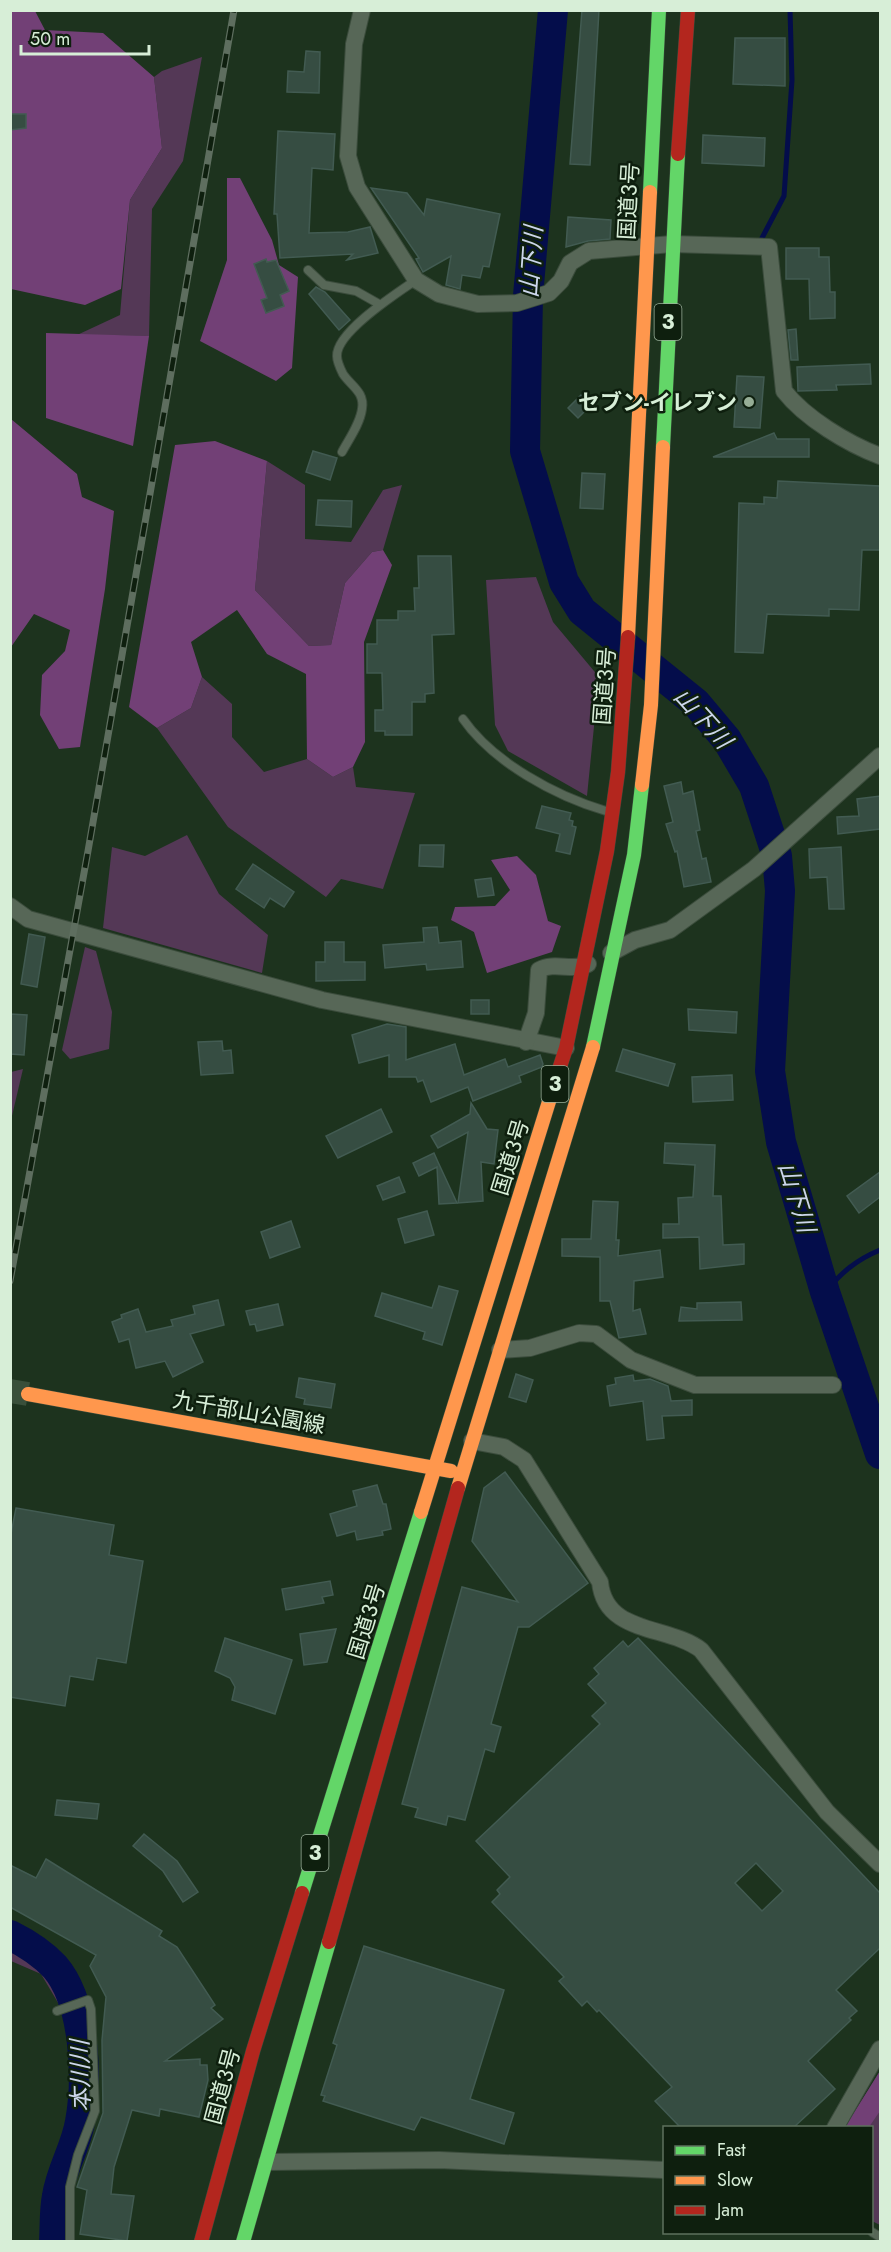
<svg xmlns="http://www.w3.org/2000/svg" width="891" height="2252" viewBox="0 0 891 2252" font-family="Jost,'Noto Sans JP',sans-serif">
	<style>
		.green { fill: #543856 }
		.forest { fill: #724076 }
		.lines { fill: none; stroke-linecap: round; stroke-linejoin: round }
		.stream { stroke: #040d4b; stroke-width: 5 }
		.river { stroke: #040d4b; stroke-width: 30 }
		.building { fill: #364d42; stroke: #425b52; stroke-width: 1.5; fill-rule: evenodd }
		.secondary-tunnel { stroke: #394f3a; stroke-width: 24; stroke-dasharray: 24 12; stroke-linecap: butt }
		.lane-casing { stroke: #3b4c3c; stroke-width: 10 }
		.street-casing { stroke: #3b4c3c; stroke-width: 18 }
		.fast-casing { stroke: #3b4c3c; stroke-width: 15 }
		.slow-casing { stroke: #3b4c3c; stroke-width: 15 }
		.jam-casing { stroke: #3b4c3c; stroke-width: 15 }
		.lane { stroke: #576757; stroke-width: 8 }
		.street { stroke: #576757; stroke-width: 16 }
		.fast { stroke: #63d668; stroke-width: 14 }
		.slow { stroke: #ff974d; stroke-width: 14 }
		.jam { stroke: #b3261e; stroke-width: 14 }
		.rail-casing { stroke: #5e6e5f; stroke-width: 7 }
		.rail { stroke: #0e1f0e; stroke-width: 4.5; stroke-dasharray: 14; stroke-linecap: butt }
		.poi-dot { fill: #96ad96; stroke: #0e1f0e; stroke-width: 2 }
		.labels { text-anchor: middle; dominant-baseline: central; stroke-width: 5; stroke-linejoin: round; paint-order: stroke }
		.shield { fill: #0e1f0e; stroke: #9bb09b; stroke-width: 1.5 }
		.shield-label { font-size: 21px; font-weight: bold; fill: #d7eed7 }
		.street-label { font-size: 22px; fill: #d7eed7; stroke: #0e1f0e }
		.poi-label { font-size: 22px; font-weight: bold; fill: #d7eed7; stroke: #0e1f0e; text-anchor: end }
		.water-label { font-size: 24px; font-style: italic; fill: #ccd6eb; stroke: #0e1f0e }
	</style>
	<rect width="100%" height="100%" fill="#1d331e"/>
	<g class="green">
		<polygon points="202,57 183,161 152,209 149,336 77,335 120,315 130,200 162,148 154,77 162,71"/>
		<polygon points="267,461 305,485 305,539 351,542 383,490 402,485 383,550 372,552 345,583 331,645 309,646 255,590"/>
		<polygon points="536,577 553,622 599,677 587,796 508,751 495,725 486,580"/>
		<polygon points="202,677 232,704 232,737 264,772 307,759 333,777 353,767 356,787 415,793 383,889 341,879 326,897 228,827 157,728 191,708"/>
		<polygon points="187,835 219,894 268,935 262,973 103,928 112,847 145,856"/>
		<polygon points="85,947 96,951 112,1012 109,1049 70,1059 62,1050"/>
		<polygon points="23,1069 11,1120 11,1072"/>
		<polygon points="10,1950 43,1967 63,1997 60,2006 41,1974 11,1961"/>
		<polygon points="880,2071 880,2225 872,2221 872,2128 845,2128"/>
	</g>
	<g class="forest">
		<polygon points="11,11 35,11 45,30 103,33 154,77 162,148 130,200 121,289 85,305 11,289"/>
		<polygon points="227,178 240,178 272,240 279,265 298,277 292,368 276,381 200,341 227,260"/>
		<polygon points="46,333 149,336 133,446 46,418"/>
		<polygon points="11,419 77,474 82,497 114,511 105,589 80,747 59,749 40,715 42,675 65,651 70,630 34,614 11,647"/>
		<polygon points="215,441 267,461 255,590 309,646 331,645 345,583 372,552 383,550 392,565 364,642 365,742 353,767 333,777 307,759 306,674 267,654 237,610 191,642 202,677 191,708 157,728 129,707 175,445"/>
		<polygon points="517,856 536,875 548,921 561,926 552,952 487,973 474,932 451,920 455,907 495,906 510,890 491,860"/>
		<polygon points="880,2071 880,2111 869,2127 845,2127"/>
	</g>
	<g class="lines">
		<g class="stream">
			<polyline points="763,243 762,238 784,196 792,80 790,10"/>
			<path d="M825 1292C842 1272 856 1260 880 1250"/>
		</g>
		<g class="river">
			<polyline points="553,10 528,296 525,451 564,582 582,611 696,703 727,740 754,786 777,856 780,891 770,1071 781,1142 825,1292 880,1454"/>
			<path d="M10 1935C26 1943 43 1954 55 1967 85 2002 88 2078 80 2122 76 2147 61 2170 57 2196 54 2211 55 2227 54 2242"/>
		</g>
	</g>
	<g class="building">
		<polygon points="582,10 599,10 590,165 570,164"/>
		<polygon points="735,38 785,38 785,86 733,84"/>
		<polygon points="306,51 320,52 319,93 287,92 288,71 304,72"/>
		<polygon points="10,114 26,114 26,128 10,130"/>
		<polygon points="278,131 335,134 333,170 312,168 309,233 348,232 370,227 378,253 347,260 353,254 280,258 277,214 274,214"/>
		<polygon points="703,135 765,138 764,166 702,163"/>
		<polygon points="371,188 407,193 424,215 427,199 500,214 489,267 483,266 480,278 462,275 460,289 446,285 451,256 423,272 416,259 419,258"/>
		<polygon points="568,217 611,220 610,239 588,241 566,247"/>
		<polygon points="786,248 819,248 819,257 829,257 830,292 835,292 835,318 810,319 809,279 786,279"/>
		<polygon points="266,259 267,262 276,260 289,291 280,295 284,306 266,313 261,300 267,298 254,264"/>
		<polygon points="316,287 325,292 350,320 339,330 309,294"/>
		<polygon points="796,329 798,360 791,360 788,330"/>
		<polygon points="870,364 871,384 836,385 837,390 798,391 797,367"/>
		<polygon points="737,376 764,377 760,428 734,427"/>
		<polygon points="581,395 591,405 578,418 568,408"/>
		<polygon points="774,433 777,439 809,439 809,457 713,457"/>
		<polygon points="313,451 337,458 330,480 306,472"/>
		<polygon points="582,473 605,474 603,509 580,508"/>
		<polygon points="778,481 880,486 880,550 862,550 859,610 829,609 829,616 767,614 763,653 735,652 739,503 764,504 764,497 777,498"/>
		<polygon points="318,500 352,501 351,527 316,525"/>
		<polygon points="418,556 451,556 454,634 432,635 434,693 425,694 425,702 412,702 412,735 385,735 385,731 375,731 375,710 383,710 382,673 367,673 367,644 377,644 377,620 398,620 398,611 415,611 414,588 419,588"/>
		<polygon points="681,782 683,794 693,791 700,830 696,831 702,859 706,858 711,882 684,887 677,851 675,852 666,824 673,822 664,786"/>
		<polygon points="880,796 880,829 838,834 837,817 859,816 857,799"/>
		<polygon points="542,806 571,813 569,820 573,821 572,826 576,827 570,854 556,851 560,834 536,828"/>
		<polygon points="420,845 444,845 443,867 419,866"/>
		<polygon points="841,847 844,909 829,909 827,877 810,878 809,849"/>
		<polygon points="253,864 294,892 284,907 270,898 264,908 236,889"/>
		<polygon points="491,878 494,895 478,897 475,880"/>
		<polygon points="437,927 439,943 461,941 463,967 427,970 426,964 385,968 383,945 424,942 423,928"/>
		<polygon points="29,934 45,937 37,987 21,984"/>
		<polygon points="325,942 344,942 344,962 365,962 365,980 316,981 316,962 325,962"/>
		<rect x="471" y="1000" width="18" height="14"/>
		<polygon points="688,1009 737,1012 736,1033 689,1030"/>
		<polygon points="10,1014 27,1015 24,1055 10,1054"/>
		<polygon points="387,1024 406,1027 406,1060 455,1044 464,1075 505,1059 508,1067 540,1055 543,1064 542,1067 519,1076 521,1082 473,1101 468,1087 431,1102 423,1080 418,1082 416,1077 389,1077 389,1055 359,1063 352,1035"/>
		<polygon points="222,1041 223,1051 231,1050 233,1073 201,1075 198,1042"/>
		<polygon points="623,1049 675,1064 668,1086 616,1071"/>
		<polygon points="732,1075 733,1100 693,1102 692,1077"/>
		<polygon points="471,1103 487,1129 498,1130 494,1164 481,1162 483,1201 458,1203 468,1132 438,1148 431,1136 470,1114"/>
		<polygon points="381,1109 392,1132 338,1158 326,1136"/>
		<polygon points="665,1143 715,1145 713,1196 721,1196 723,1245 744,1244 744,1264 700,1269 699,1237 663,1238 663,1224 679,1224 678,1198 693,1197 695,1165 664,1163"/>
		<polygon points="434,1153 438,1162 457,1203 439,1204 437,1167 419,1176 413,1163"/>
		<polygon points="880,1172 880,1197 859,1213 847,1196"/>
		<polygon points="399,1177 405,1192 383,1200 377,1186"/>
		<polygon points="593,1201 618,1202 616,1240 619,1240 618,1256 660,1250 663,1277 634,1281 633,1311 640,1309 646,1334 619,1338 610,1301 600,1301 600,1257 562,1256 562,1239 591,1239"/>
		<polygon points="427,1211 434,1235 405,1243 398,1219"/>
		<polygon points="291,1221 300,1247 270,1258 261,1232"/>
		<polygon points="439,1286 458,1291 442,1345 423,1339 425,1332 375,1316 382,1293 432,1308"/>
		<polygon points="218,1300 224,1325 190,1334 203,1362 173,1377 165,1361 136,1368 129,1339 119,1342 112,1322 122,1318 121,1315 138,1309 146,1332 173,1326 171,1320 195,1314 193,1306"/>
		<polygon points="741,1302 742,1320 679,1321 681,1307 697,1309 697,1303"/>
		<polygon points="278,1304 283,1325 257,1331 255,1324 250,1325 246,1311"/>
		<polygon points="516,1374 533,1380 526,1402 509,1397"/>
		<polygon points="633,1375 634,1381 650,1379 668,1386 671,1401 692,1400 692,1415 662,1416 664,1438 647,1440 643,1401 610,1406 607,1386 616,1384 615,1378"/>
		<polygon points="299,1378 335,1384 331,1408 304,1404 305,1399 296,1397"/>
		<polygon points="505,1472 588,1583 529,1627 518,1627 491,1724 501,1727 494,1752 485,1749 465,1820 448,1816 446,1825 415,1817 418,1808 402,1804 462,1587 518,1602 472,1541 484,1488"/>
		<polygon points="377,1485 383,1504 386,1504 391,1529 382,1531 383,1535 357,1540 355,1531 337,1536 330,1514 357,1506 353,1491"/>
		<polygon points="16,1508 114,1525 109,1555 143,1561 126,1663 97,1658 93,1680 70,1676 65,1706 10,1697 10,1539"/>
		<polygon points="330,1581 333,1595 322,1597 324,1603 286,1610 282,1589"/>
		<polygon points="336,1629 327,1662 304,1665 300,1634"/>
		<polygon points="225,1638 292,1660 275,1714 232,1700 235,1687 230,1678 215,1671"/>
		<path d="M638 1638 880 1893V1948L836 1990 857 2011 849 2018 851 2020 808 2061 835 2089 794 2127H680L655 2101 672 2087 599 2010 597 2012 587 2001 582 2006 559 1981 564 1977 492 1902 500 1894 497 1890 510 1877 476 1841 600 1724 592 1716 606 1703 588 1684 599 1674 594 1668 623 1641 628 1647ZM756 1863 783 1891 762 1911 735 1883Z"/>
		<polygon points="57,1800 99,1804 97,1819 55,1815"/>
		<polygon points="144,1834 177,1861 198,1892 183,1902 163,1871 133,1846"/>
		<polygon points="46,1859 162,1931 159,1936 177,1947 215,2005 211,2008 223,2019 165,2061 200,2059 200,2065 207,2065 208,2080 199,2117 160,2109 159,2116 132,2110 114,2167 111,2194 134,2196 127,2241 80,2234 87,2190 77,2187 103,2113 102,2040 106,1997 90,1966 96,1955 10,1907 10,1865 36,1878"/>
		<polygon points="364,1946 504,1990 470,2099 514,2113 504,2144 421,2117 414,2130 323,2101 325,2096 321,2095 337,2045 333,2043"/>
	</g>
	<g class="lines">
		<polyline class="secondary-tunnel" points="10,1391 28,1394"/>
		<g class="lane-casing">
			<g id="lane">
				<polyline points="308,270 324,285 356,291 379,304"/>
				<path d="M342 452C349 439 360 424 362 409 365 392 351 386 343 374 341 370 337 361 337 356 336 332 397 293 416 280"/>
				<path d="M463 719C493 762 555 796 606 811"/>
				<polyline points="57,2011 88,2000 91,2009 95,2111 78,2155 70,2187 70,2242"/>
				<polyline points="872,2232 880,2237"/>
			</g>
		</g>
		<g class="street-casing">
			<g id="street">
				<path d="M362 10 354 44 348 156 357 187 416 280 439 294 478 304 517 303 549 293 561 281 570 263 589 251 672 244 769 247 784 391C805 418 848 444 880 456"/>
				<polyline points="10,906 28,919 322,1000 566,1048"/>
				<polyline points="611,953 635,940 670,930 754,869 880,756"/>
				<path d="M526 1042 536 1013 539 970C555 961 573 972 588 964"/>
				<polyline points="500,1350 530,1348 579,1333 596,1334 631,1360 695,1385 833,1385"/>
				<path d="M472 1441 504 1447 524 1460 600 1582C605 1635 669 1625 701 1650L827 1812 880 1864"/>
				<polyline points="835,2128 880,2049"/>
				<polyline points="267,2162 439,2160 664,2170"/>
			</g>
		</g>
		<g class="fast-casing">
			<g id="fast">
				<polyline points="650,192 659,10"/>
				<polyline points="663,447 678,154"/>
				<polyline points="593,1047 634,855 642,785"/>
				<polyline points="302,1893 421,1512"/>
				<polyline points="243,2242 329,1942"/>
			</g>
		</g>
		<g class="slow-casing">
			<g id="slow">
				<polyline points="628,637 650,192"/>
				<polyline points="642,785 651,705 663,447"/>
				<polyline points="28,1394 451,1471"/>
				<polyline points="458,1488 593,1047"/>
				<polyline points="421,1512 556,1079"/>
			</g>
		</g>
		<g class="jam-casing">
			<g id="jam">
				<polyline points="678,154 688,10"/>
				<polyline points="556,1079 566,1048 607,851 618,772 628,637"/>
				<polyline points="329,1942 458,1488"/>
				<polyline points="201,2242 253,2051 302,1893"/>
			</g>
		</g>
		<use href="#lane" class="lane"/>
		<use href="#street" class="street"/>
		<use href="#fast" class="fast"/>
		<use href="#slow" class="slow"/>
		<use href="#jam" class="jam"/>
		<g class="rail-casing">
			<polyline id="rail" points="10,1281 88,851 234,10"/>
		</g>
		<use href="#rail" class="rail"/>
	</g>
	<circle class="poi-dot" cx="749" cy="402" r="6"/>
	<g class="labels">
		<g class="shield">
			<rect x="654.5" y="304" width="27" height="36" rx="4.5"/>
			<rect x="541.5" y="1066" width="27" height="36" rx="4.5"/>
			<rect x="301.5" y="1835" width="27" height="36" rx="4.5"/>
		</g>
		<g class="shield-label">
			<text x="668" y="322">3</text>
			<text x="555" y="1084">3</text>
			<text x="315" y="1853">3</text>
		</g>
		<g class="street-label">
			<text transform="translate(628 201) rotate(-87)">国道3号</text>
			<text transform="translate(604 686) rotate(-86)">国道3号</text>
			<text transform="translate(510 1157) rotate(-73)">国道3号</text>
			<text transform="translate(249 1412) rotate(10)">九千部山公園線</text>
			<text transform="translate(366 1621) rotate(-73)">国道3号</text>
			<text transform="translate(222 2086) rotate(-75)">国道3号</text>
		</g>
		<g class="poi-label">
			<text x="737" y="402">セブン-イレブン</text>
		</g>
		<g class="water-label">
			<text transform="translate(531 262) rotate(-86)">山下川</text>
			<text transform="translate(703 718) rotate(48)">山下川</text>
			<text transform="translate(797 1197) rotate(73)">山下川</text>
			<text transform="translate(80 2076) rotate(-91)">本川川</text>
		</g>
	</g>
	<rect width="891" height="2252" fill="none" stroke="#d7eed7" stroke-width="24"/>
	<rect x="663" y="2126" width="210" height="108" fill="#0e1f0e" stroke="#5e725e" stroke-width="1.5"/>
	<rect x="675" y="2146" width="30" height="9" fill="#63d668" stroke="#5e725e" stroke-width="1.5"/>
	<text x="717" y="2156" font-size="18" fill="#d7eed7">Fast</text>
	<rect x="675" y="2176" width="30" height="9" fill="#ff974d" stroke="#5e725e" stroke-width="1.5"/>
	<text x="717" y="2186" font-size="18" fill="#d7eed7">Slow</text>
	<rect x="675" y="2206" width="30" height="9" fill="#b3261e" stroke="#5e725e" stroke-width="1.5"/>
	<text x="717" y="2216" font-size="18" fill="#d7eed7">Jam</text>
	<path d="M21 45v9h128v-9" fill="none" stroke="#d7eed7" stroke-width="3"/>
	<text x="30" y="45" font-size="18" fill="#d7eed7" stroke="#0e1f0e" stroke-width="4.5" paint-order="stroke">50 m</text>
</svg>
